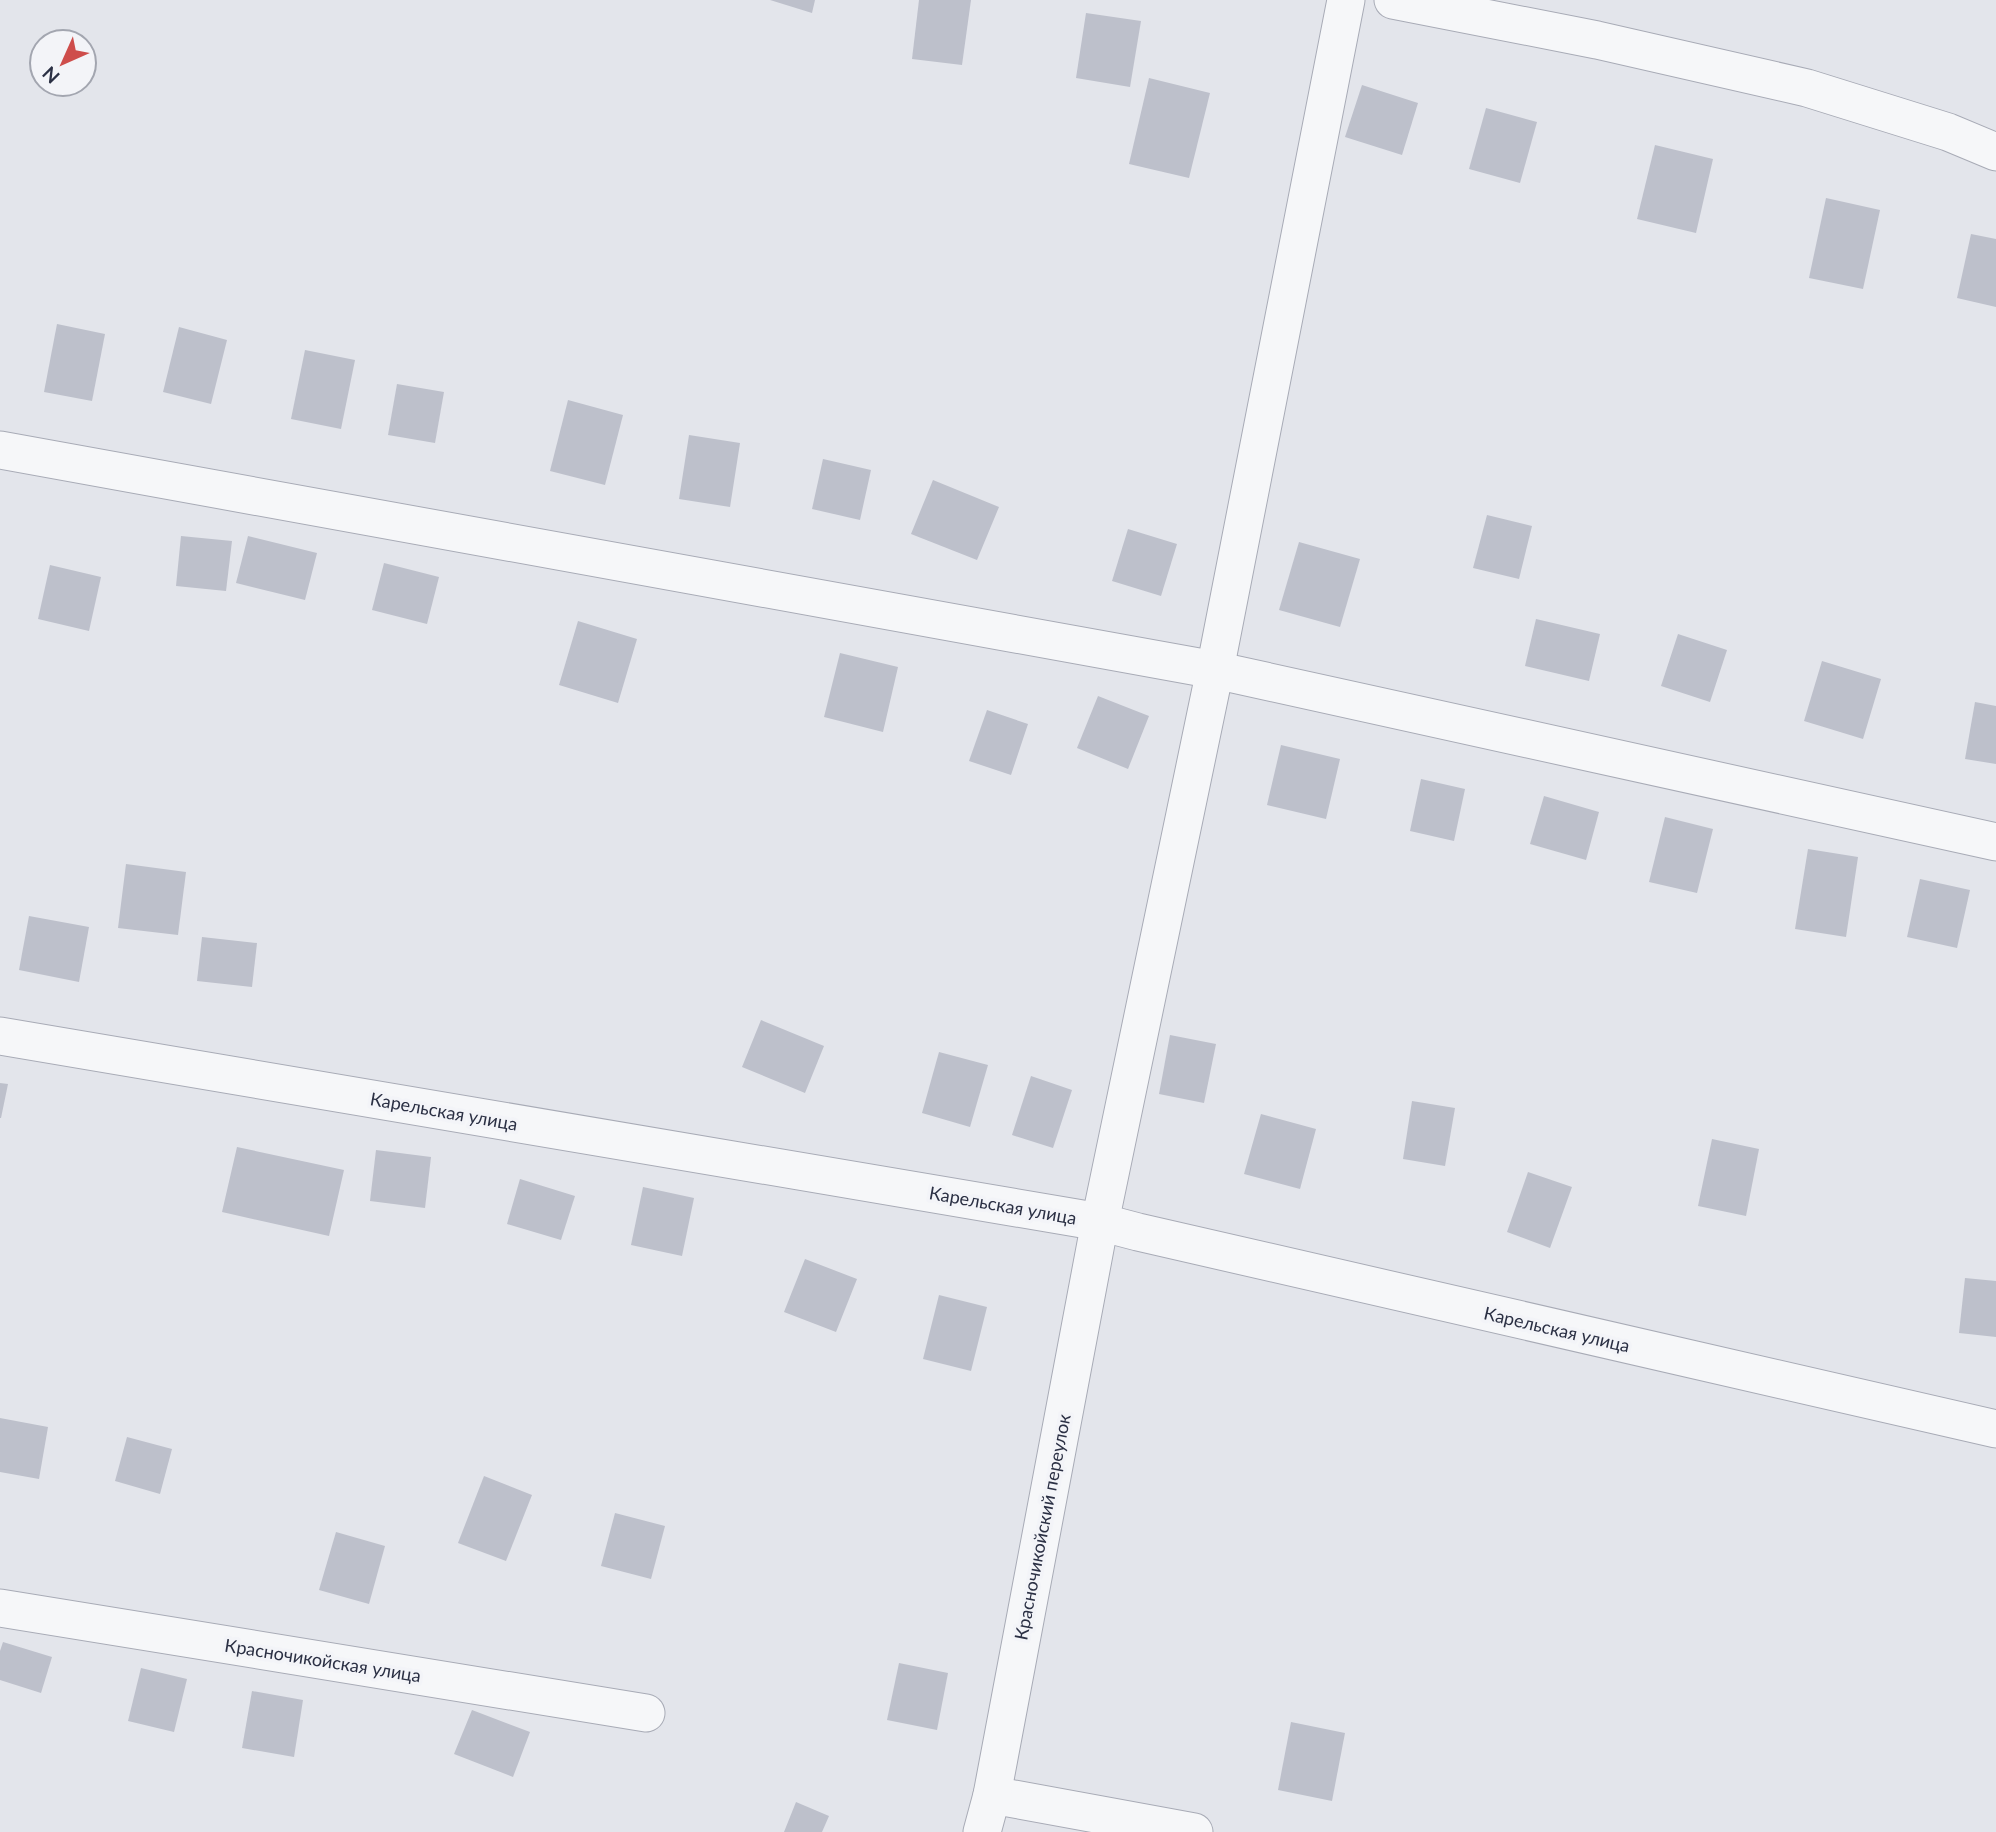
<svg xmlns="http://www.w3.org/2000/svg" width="1996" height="1832" viewBox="0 0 1996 1832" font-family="Lato,sans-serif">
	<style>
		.building { fill: #bdc0cb }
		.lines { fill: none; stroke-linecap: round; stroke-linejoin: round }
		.street-casing { stroke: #a8abb6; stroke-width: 39 }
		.street { stroke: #f6f7f9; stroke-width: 37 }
		.labels { text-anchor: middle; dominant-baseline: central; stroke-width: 7; stroke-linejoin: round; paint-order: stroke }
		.street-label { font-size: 18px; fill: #2b3044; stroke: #f3f4f8 }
	</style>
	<rect width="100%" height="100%" fill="#e3e5eb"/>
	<g class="building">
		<polygon points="770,0 815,0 812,13"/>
		<polygon points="919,0 971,0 962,65 912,59"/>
		<polygon points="1086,13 1141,21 1130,87 1076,78"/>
		<polygon points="1149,78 1210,93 1189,178 1129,164"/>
		<polygon points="1362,85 1418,103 1402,155 1345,137"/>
		<polygon points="1486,108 1537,122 1520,183 1469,169"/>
		<polygon points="1655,145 1713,159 1696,233 1637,219"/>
		<polygon points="1826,198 1880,210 1863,289 1809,278"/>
		<polygon points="1971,234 1996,239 1996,307 1957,298"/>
		<polygon points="57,324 105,334 92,401 44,392"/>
		<polygon points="179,327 227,340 211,404 163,392"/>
		<polygon points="305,350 355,360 341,429 291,419"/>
		<polygon points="397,384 444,392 435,443 388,435"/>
		<polygon points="568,400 623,415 605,485 550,471"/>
		<polygon points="689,435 740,443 730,507 679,499"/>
		<polygon points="823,459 871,470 860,520 812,509"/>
		<polygon points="933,480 999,507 977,560 911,534"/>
		<polygon points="1487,515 1532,526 1519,579 1473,568"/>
		<polygon points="1128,529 1177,544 1161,596 1112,581"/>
		<polygon points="181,536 232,541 226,591 176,586"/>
		<polygon points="248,536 317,553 305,600 236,583"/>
		<polygon points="1299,542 1360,559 1340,627 1279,610"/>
		<polygon points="384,563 439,577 427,624 372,610"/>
		<polygon points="50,565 101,577 89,631 38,619"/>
		<polygon points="1536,619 1600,634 1589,681 1525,666"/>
		<polygon points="578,621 637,639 618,703 559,685"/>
		<polygon points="1678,634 1727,650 1710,702 1661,686"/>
		<polygon points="840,653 898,667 883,732 824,717"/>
		<polygon points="1822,661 1881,679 1863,739 1804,721"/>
		<polygon points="1098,696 1149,716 1128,769 1077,748"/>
		<polygon points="1975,702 1996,706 1996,764 1965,759"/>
		<polygon points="987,710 1028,724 1011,775 969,761"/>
		<polygon points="1281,745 1340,759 1326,819 1267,805"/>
		<polygon points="1421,779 1465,789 1454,841 1410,831"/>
		<polygon points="1544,796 1599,812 1586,860 1530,844"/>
		<polygon points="1665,817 1713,829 1697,893 1649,882"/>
		<polygon points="1808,849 1858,857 1846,937 1795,929"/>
		<polygon points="126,864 186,872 178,935 118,928"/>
		<polygon points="1920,879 1970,890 1957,948 1907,937"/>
		<polygon points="29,916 89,927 79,982 19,970"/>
		<polygon points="202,937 257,943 252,987 197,981"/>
		<polygon points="761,1020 824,1046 805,1093 742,1067"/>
		<polygon points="1170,1035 1216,1044 1204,1103 1159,1094"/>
		<polygon points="939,1052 988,1065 970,1127 922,1113"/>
		<polygon points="1031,1076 1072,1090 1053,1148 1012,1135"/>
		<polygon points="0,1083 8,1084 1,1118 0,1118"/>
		<polygon points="1412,1101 1455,1108 1445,1166 1403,1159"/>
		<polygon points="1261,1114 1316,1129 1300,1189 1244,1174"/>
		<polygon points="1712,1139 1759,1149 1746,1216 1698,1206"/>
		<polygon points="237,1147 344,1170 329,1236 222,1212"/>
		<polygon points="376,1150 431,1157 425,1208 370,1201"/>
		<polygon points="1528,1172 1572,1187 1550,1248 1507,1232"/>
		<polygon points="520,1179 575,1196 561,1240 507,1224"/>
		<polygon points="643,1187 694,1198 682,1256 631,1245"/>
		<polygon points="805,1259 857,1279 836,1332 784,1312"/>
		<polygon points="1965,1278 1996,1281 1996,1337 1959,1333"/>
		<polygon points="939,1295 987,1307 971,1371 923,1359"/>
		<polygon points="0,1418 48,1427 39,1479 0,1472"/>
		<polygon points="127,1437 172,1449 160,1494 115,1481"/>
		<polygon points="484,1476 532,1495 506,1561 458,1543"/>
		<polygon points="615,1513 665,1526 651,1579 601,1566"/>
		<polygon points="336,1532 385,1546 369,1604 319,1590"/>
		<polygon points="3,1642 52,1657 41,1693 0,1680 0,1651"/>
		<polygon points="899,1663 948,1673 937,1730 887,1720"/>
		<polygon points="141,1668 187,1679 174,1732 128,1721"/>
		<polygon points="252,1691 303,1700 294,1757 242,1748"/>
		<polygon points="472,1710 530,1732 513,1777 454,1754"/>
		<polygon points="1291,1722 1345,1733 1332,1801 1278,1790"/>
		<polygon points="796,1802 829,1816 822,1832 784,1832"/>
	</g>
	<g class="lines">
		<g class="street-casing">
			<g id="street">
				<polyline points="1393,0 1597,40 1807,88 1948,132 1996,152"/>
				<polyline points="0,450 1215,670 1996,842"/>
				<polyline points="0,1036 1100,1222 1138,1232 1996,1429"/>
				<polyline points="0,1608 646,1713"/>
				<polyline points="992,1795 1194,1832"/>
				<polyline points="982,1832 992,1795 1100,1222 1215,670 1346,0"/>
			</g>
		</g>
		<use href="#street" class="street"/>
	</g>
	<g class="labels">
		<g class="street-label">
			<text transform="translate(444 1111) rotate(10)">Карельская улица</text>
			<text transform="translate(1003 1205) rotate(10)">Карельская улица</text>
			<text transform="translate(1557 1329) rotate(13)">Карельская улица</text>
			<text transform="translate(1042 1527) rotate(-79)">Красночикойский переулок</text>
			<text transform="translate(323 1660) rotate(9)">Красночикойская улица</text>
		</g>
	</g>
	<g transform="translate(63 63) rotate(225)"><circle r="33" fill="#f3f4f8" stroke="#a3a6b0" stroke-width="2"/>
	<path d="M0-5L12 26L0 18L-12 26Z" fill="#ce4d4b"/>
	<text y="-10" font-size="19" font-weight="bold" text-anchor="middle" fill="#2b3044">N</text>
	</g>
</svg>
